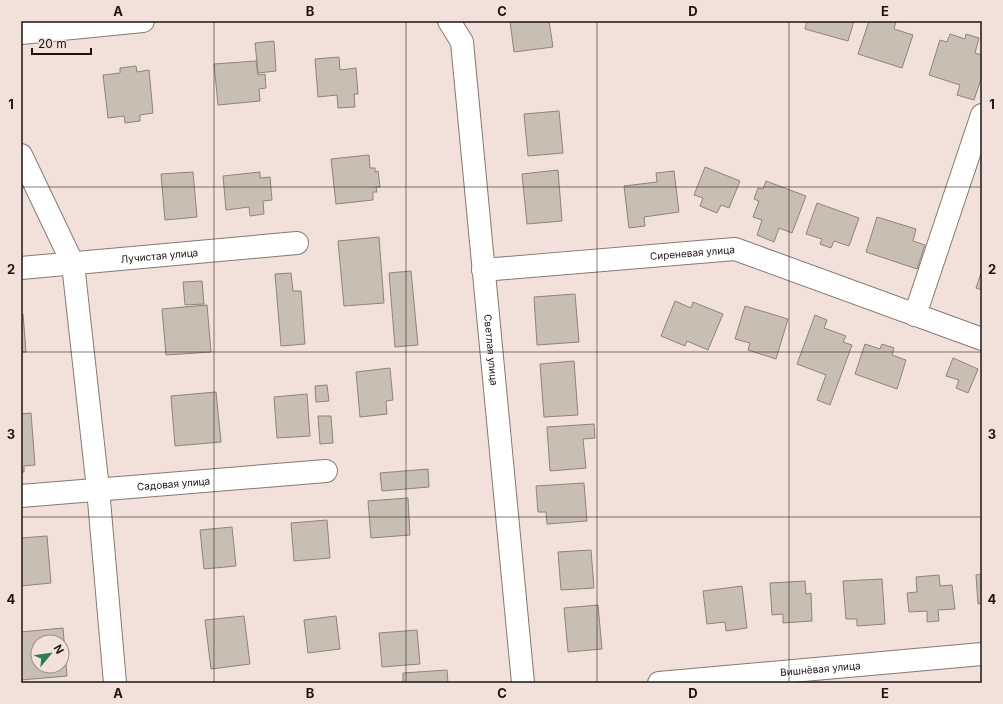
<svg xmlns="http://www.w3.org/2000/svg" width="1003" height="704" viewBox="0 0 1003 704" font-family="Inter,sans-serif">
	<style>
		.building { fill: #c9beb2; stroke: #8d8478; fill-rule: evenodd }
		.lines { fill: none; stroke-linecap: round; stroke-linejoin: round }
		.minor-casing { stroke: #877872; stroke-width: 24 }
		.minor { stroke: #fff; stroke-width: 22 }
		.grid { fill: none; stroke: #1a1412; stroke-width: 1; stroke-opacity: 0.55 }
		.labels { text-anchor: middle; dominant-baseline: central; stroke-width: 4; stroke-linejoin: round; paint-order: stroke }
		.street-label { font-size: 10px; fill: #1a1412; stroke: #f2e1da }
		.neatline { fill: none; stroke: #1a1412; stroke-width: 1.5 }
		.grid-label { font-size: 13px; text-anchor: middle; font-weight: bold; fill: #1a1412 }
	</style>
	<rect width="100%" height="100%" fill="#f2e1da"/>
	<g class="building">
		<polygon points="510,21 549,21 553,47 514,52"/>
		<polygon points="807,21 854,21 848,41 805,29"/>
		<polygon points="869,21 896,21 894,29 913,35 902,68 858,54"/>
		<polygon points="950,34 965,39 966,34 979,38 975,53 982,55 982,76 974,100 957,95 960,85 929,75 940,40 947,42"/>
		<polygon points="274,41 276,71 258,73 255,43"/>
		<polygon points="339,57 340,70 356,68 358,94 354,94 355,107 338,108 337,95 318,97 315,59"/>
		<polygon points="256,61 258,75 265,74 266,88 259,89 260,101 218,105 214,64"/>
		<polygon points="136,66 137,72 149,70 153,113 140,115 140,121 125,123 124,116 108,118 103,75 120,73 120,68"/>
		<polygon points="559,111 563,153 528,156 524,114"/>
		<polygon points="369,155 370,168 375,168 375,172 378,171 380,187 376,187 377,192 373,192 373,200 336,204 331,159"/>
		<polygon points="705,167 740,181 729,208 721,205 717,213 700,206 703,198 694,195"/>
		<polygon points="558,170 562,221 527,224 522,174"/>
		<polygon points="674,171 679,212 644,217 645,226 629,228 624,186 657,182 656,173"/>
		<polygon points="193,172 197,217 165,220 161,174"/>
		<polygon points="260,172 260,178 270,177 272,200 263,201 264,214 250,216 249,207 226,210 223,176"/>
		<polygon points="766,181 806,196 792,233 779,228 774,242 757,235 762,220 753,217 759,201 754,199 758,188 763,189"/>
		<polygon points="817,203 859,218 849,246 834,241 831,248 820,244 822,239 806,234"/>
		<polygon points="877,217 916,229 913,241 925,245 917,269 866,252"/>
		<polygon points="379,237 384,303 344,306 338,241"/>
		<polygon points="982,270 982,290 976,288"/>
		<polygon points="411,271 418,345 395,347 389,273"/>
		<polygon points="291,273 293,291 301,291 305,344 281,346 275,274"/>
		<polygon points="202,281 204,304 185,305 183,282"/>
		<polygon points="575,294 579,342 537,345 534,297"/>
		<polygon points="675,301 691,308 693,302 723,314 708,350 687,341 685,346 661,336"/>
		<polygon points="207,305 211,352 166,355 162,309"/>
		<polygon points="745,306 788,319 776,359 748,350 750,343 735,339"/>
		<polygon points="21,314 23,314 26,352 21,352"/>
		<polygon points="815,315 827,320 824,328 846,336 843,342 852,345 830,405 817,400 826,375 797,364"/>
		<polygon points="865,344 880,349 882,344 894,348 892,355 906,360 897,389 855,374"/>
		<polygon points="953,358 978,369 968,393 956,388 959,380 946,376"/>
		<polygon points="574,361 578,415 544,417 540,364"/>
		<polygon points="390,368 393,400 386,401 387,414 360,417 356,372"/>
		<polygon points="327,385 329,401 316,402 315,386"/>
		<polygon points="216,392 221,442 175,446 171,396"/>
		<polygon points="307,394 310,436 277,438 274,397"/>
		<polygon points="31,413 35,465 24,466 24,472 21,472 21,414"/>
		<polygon points="318,416 331,416 333,443 320,444"/>
		<polygon points="594,424 595,438 583,439 586,468 550,471 547,427"/>
		<polygon points="428,469 429,487 382,491 380,473"/>
		<polygon points="584,483 587,521 547,524 546,512 538,512 536,486"/>
		<polygon points="408,498 410,535 371,538 368,501"/>
		<polygon points="327,520 330,558 294,561 291,523"/>
		<polygon points="232,527 236,566 204,569 200,530"/>
		<polygon points="47,536 51,583 21,586 21,538"/>
		<polygon points="591,550 594,588 561,590 558,552"/>
		<polygon points="982,574 982,603 978,604 976,575"/>
		<polygon points="939,575 940,586 952,585 955,609 938,610 939,621 927,622 927,611 909,612 907,593 917,592 916,577"/>
		<polygon points="882,579 885,624 857,626 857,619 846,619 843,581"/>
		<polygon points="805,581 806,594 811,593 812,621 783,623 783,614 772,615 770,583"/>
		<polygon points="742,586 747,628 726,631 725,622 707,624 703,591"/>
		<polygon points="598,605 602,649 568,652 564,608"/>
		<polygon points="244,616 250,664 211,669 205,620"/>
		<polygon points="336,616 340,649 308,653 304,620"/>
		<path d="M63 628 67 676 21 680V632ZM38 642H62V666H38Z"/>
		<polygon points="417,630 420,664 382,667 379,633"/>
		<polygon points="447,670 448,683 403,683 403,673"/>
	</g>
	<g class="lines">
		<g class="minor-casing">
			<g id="minor">
				<path id="s1" d="M449 21 462 42 523 683"/>
				<polyline points="21,33 143,21"/>
				<polyline points="21,155 73,264 98,489 115,683"/>
				<path id="s2" d="M21 268 297 243"/>
				<path id="s3" d="M483 270 735 249 982 339"/>
				<polyline points="915,315 982,115"/>
				<path id="s4" d="M21 496 326 471"/>
				<path id="s5" d="M659 683 982 654"/>
			</g>
		</g>
		<use href="#minor" class="minor"/>
	</g>
	<path class="grid" d="M214 21V683M406 21V683M597 21V683M789 21V683M21 187H982M21 352H982M21 517H982"/>
	<g class="labels">
		<g class="street-label">
			<text stroke="none"><textPath href="#s3" startOffset="210">Сиреневая улица</textPath></text>
			<text stroke="none"><textPath href="#s2" startOffset="139">Лучистая улица</textPath></text>
			<text stroke="none"><textPath href="#s1" startOffset="334">Светлая улица</textPath></text>
			<text stroke="none"><textPath href="#s4" startOffset="153">Садовая улица</textPath></text>
			<text stroke="none"><textPath href="#s5" startOffset="162">Вишнёвая улица</textPath></text>
		</g>
	</g>
	<rect width="1003" height="704" fill="none" stroke="#f2e1da" stroke-width="44"/>
	<g transform="translate(50 654) rotate(61)"><circle r="19" fill="#f2e1da" stroke="#9c8f8a"/>
	<path d="M0-3L7 15L0 10L-7 15Z" fill="#2a7e51"/>
	<text y="-6" font-size="11" font-weight="bold" text-anchor="middle" fill="#1a1412">N</text>
	</g>
	<path d="M32 48v6h59v-6" fill="none" stroke="#1a1412" stroke-width="2"/>
	<text x="38" y="48" font-size="12" fill="#1a1412" stroke="#f2e1da" stroke-width="3" paint-order="stroke">20 m</text>
	<rect x="22" y="22" width="959" height="660" class="neatline"/>
	<g class="grid-label">
		<text x="118" y="16">A</text>
		<text x="310" y="16">B</text>
		<text x="502" y="16">C</text>
		<text x="693" y="16">D</text>
		<text x="885" y="16">E</text>
		<text x="11" y="109">1</text>
		<text x="992" y="109">1</text>
		<text x="11" y="274">2</text>
		<text x="992" y="274">2</text>
		<text x="11" y="439">3</text>
		<text x="992" y="439">3</text>
		<text x="11" y="604">4</text>
		<text x="992" y="604">4</text>
		<text x="118" y="698">A</text>
		<text x="310" y="698">B</text>
		<text x="502" y="698">C</text>
		<text x="693" y="698">D</text>
		<text x="885" y="698">E</text>
	</g>
</svg>
